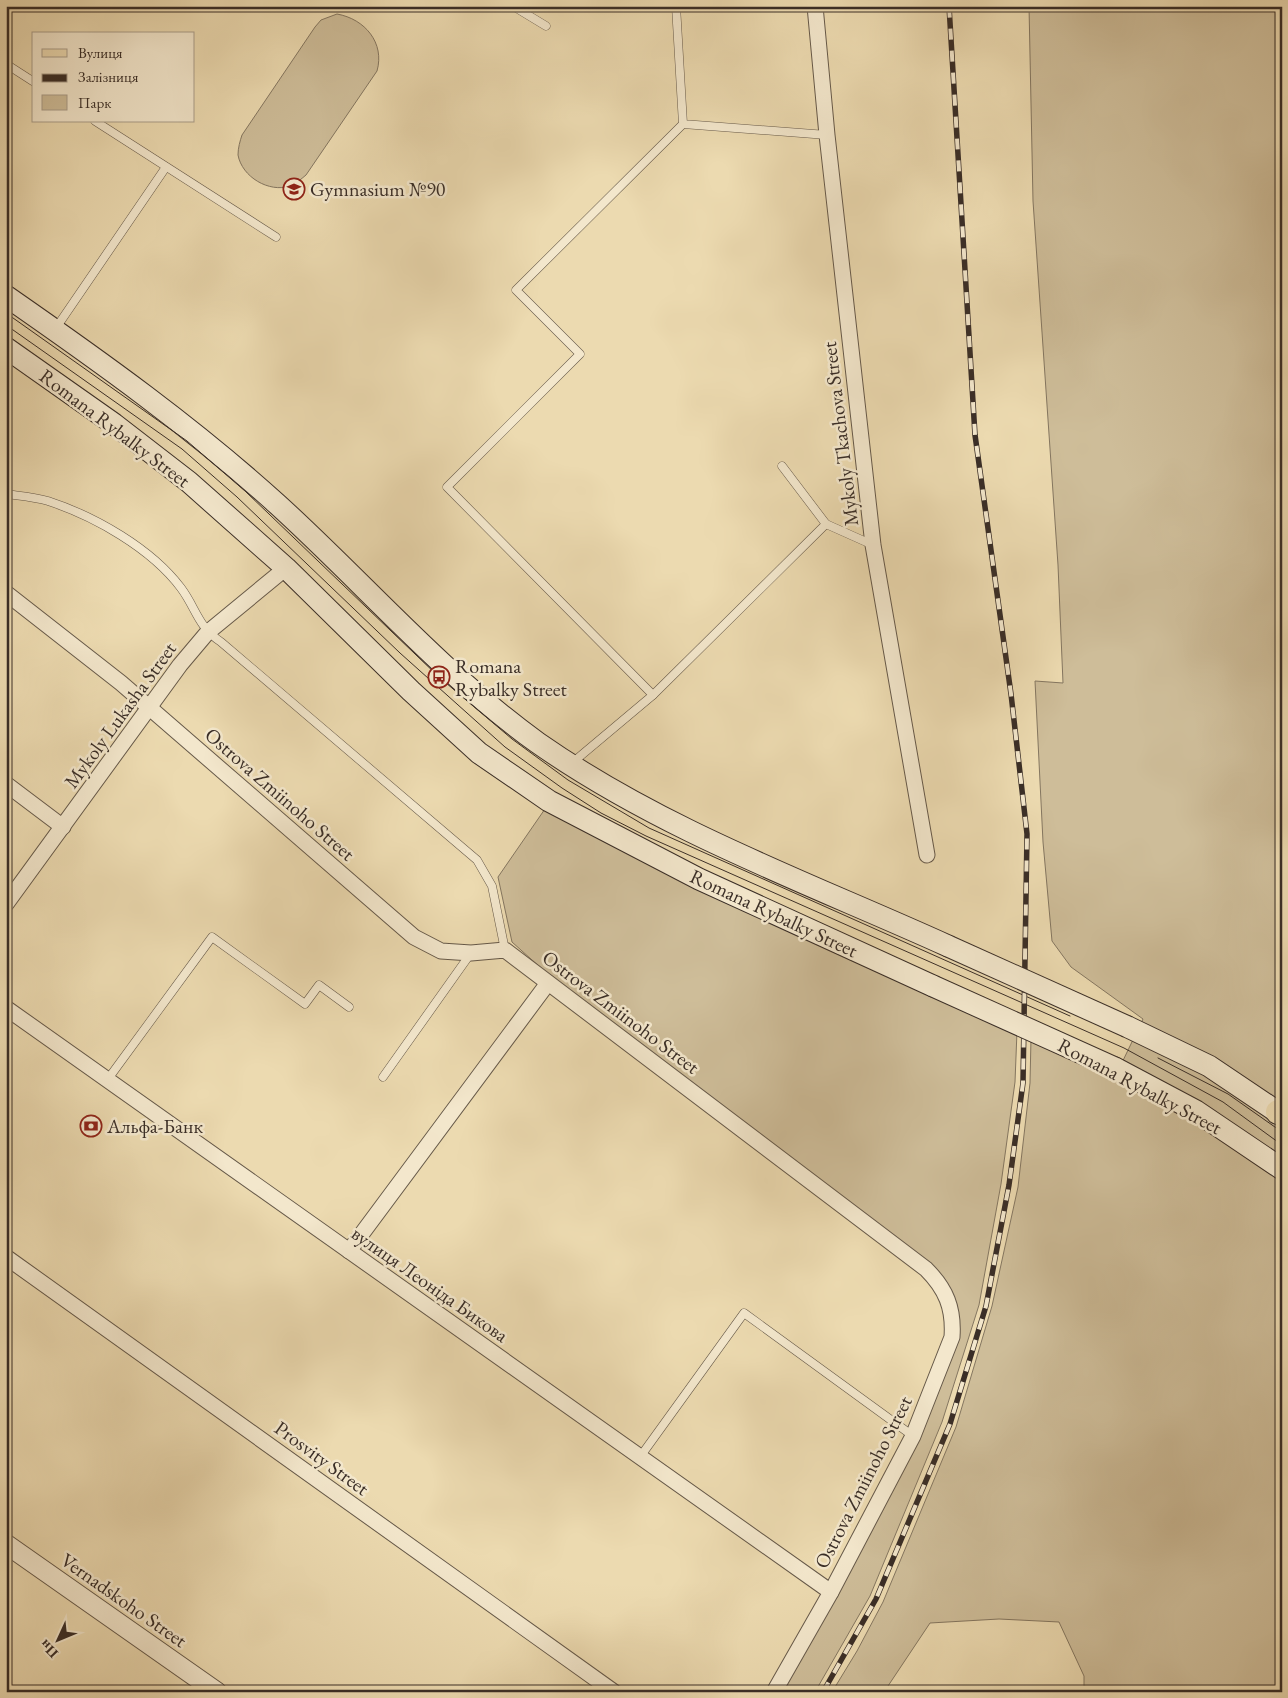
<svg xmlns="http://www.w3.org/2000/svg" width="1288" height="1698" viewBox="0 0 1288 1698" font-family="'EB Garamond',serif">
	<style>
		.green { fill: #cebd99; stroke: #847660 }
		.lines { fill: none; stroke-linecap: round; stroke-linejoin: round }
		.service-casing { stroke: #665949; stroke-width: 9 }
		.minor-casing { stroke: #665949; stroke-width: 17 }
		.tertiary-casing { stroke: #665949; stroke-width: 21 }
		.secondary-casing { stroke: #3a2e27; stroke-width: 23 }
		.primary-casing { stroke: #3a2e27; stroke-width: 26 }
		.service { stroke: #f3e7cc; stroke-width: 8 }
		.minor { stroke: #f3e7cc; stroke-width: 15 }
		.tertiary { stroke: #f3e7cc; stroke-width: 19 }
		.secondary { stroke: #f3e7cc; stroke-width: 21 }
		.primary { stroke: #ecdab0; stroke-width: 24 }
		.tram { stroke: #3a2e27; stroke-width: 1 }
		.rail-casing { stroke: #3a2e27; stroke-width: 5.5 }
		.rail { stroke: #f3e7cc; stroke-width: 4; stroke-dasharray: 11; stroke-linecap: butt }
		.secondary-bridge-casing { stroke: #3a2e27; stroke-width: 23; stroke-linecap: butt }
		.secondary-bridge { stroke: #f3e7cc; stroke-width: 21 }
		.labels { text-anchor: middle; dominant-baseline: central; stroke-width: 5; stroke-linejoin: round; paint-order: stroke }
		.poi-label { font-size: 20px; fill: #3a2e27; stroke: #f3e7cc; text-anchor: start }
		.street-label { font-size: 20px; fill: #3a2e27; stroke: #f3e7cc }
	</style>
	<rect width="100%" height="100%" fill="#ecdab0"/>
	<filter id="stains"><feTurbulence type="fractalNoise" baseFrequency=".004" numOctaves="4"/><feColorMatrix values="0 0 0 0 .2 0 0 0 0 .09 0 0 0 0 .02 0 0 0 .5 -.17"/></filter>
	<radialGradient id="worn" r=".72"><stop offset=".6" stop-color="#630" stop-opacity="0"/><stop offset="1" stop-color="#630" stop-opacity=".3"/></radialGradient>
	<g class="green">
		<polygon points="1029,6 1282,6 1282,1692 1084,1692 1084,1676 1059,1622 999,1619 930,1623 884,1692 832,1692 857,1651 883,1602 956,1427 992,1306 1018,1187 1030,1083 1031,1038 1117,1073 1143,1019 1071,967 1052,941 1043,842 1035,681 1063,683 1058,565 1033,201"/>
		<path d="M337 14C365 19 385 43 377 71L306 175C301 179 296 184 290 186 269 193 242 177 238 155 238 148 240 141 242 135L315 27 321 20Z"/>
		<polygon points="547,806 1017,1031 1015,1082 1001,1184 979,1305 942,1422 870,1596 815,1692 778,1692 956,1334 944,1282 551,977 512,942 498,877"/>
	</g>
	<g class="lines">
		<g class="service-casing">
			<g id="service">
				<polyline points="513,6 546,26"/>
				<polyline points="676,6 683,124 827,135"/>
				<polyline points="6,64 34,82"/>
				<polyline points="95,121 276,237"/>
				<polyline points="683,124 516,290 580,354 447,487 653,695 826,524 782,466"/>
				<polyline points="56,328 166,167"/>
				<path d="M6 494C20 496 34 497 48 501 94 516 151 548 181 588 196 608 198 627 221 642L477 860 492 886 505 950"/>
				<polyline points="826,524 873,545"/>
				<polyline points="572,763 653,695"/>
				<polyline points="383,1077 471,953"/>
				<polyline points="108,1079 212,937 305,1004 319,985 349,1007"/>
				<polyline points="640,1457 744,1313 913,1436"/>
			</g>
		</g>
		<g class="minor-casing">
			<g id="minor">
				<polyline points="815,6 827,135 873,545 927,855"/>
				<path d="M6 593 121 683 414 937 441 951 471 953 505 950 926 1269C946 1289 954 1308 952 1337L913 1436 831 1592 774 1692"/>
				<polyline points="6,784 63,827"/>
				<polyline points="6,904 180,665 207,633 286,568"/>
				<polyline points="6,1008 831,1592"/>
				<polyline points="349,1251 548,983"/>
				<polyline points="6,1257 614,1692"/>
			</g>
		</g>
		<g class="tertiary-casing">
			<polyline id="tertiary" points="6,1544 217,1692"/>
		</g>
		<g class="secondary-casing">
			<g id="secondary">
				<path d="M6 296C101 362 192 427 277 504 364 583 442 674 538 743 664 831 809 883 948 946"/>
				<polyline points="6,348 114,424 189,482 286,568 411,691 479,753 549,801 699,879 933,986"/>
				<polyline points="1128,1027 1209,1066 1282,1115"/>
				<polyline points="1115,1068 1196,1111 1282,1169"/>
			</g>
		</g>
		<g class="primary-casing">
			<polyline id="primary" points="1278,1112 1282,1113"/>
		</g>
		<use href="#service" class="service"/>
		<use href="#minor" class="minor"/>
		<use href="#tertiary" class="tertiary"/>
		<use href="#secondary" class="secondary"/>
		<use href="#primary" class="primary"/>
		<g class="tram">
			<polyline points="6,313 187,441 245,491 439,677 512,739 568,780 649,828 1070,1016"/>
			<polyline points="6,325 182,449 237,497 400,653 505,747 562,788 601,813 646,836 1124,1048 1223,1102 1282,1145"/>
			<polyline points="1158,1058 1228,1094 1282,1132"/>
		</g>
		<g class="rail-casing">
			<polyline id="rail" points="823,1692 876,1599 950,1424 986,1306 1009,1185 1023,1083 1027,834 1011,694 975,435 949,6"/>
		</g>
		<use href="#rail" class="rail"/>
		<g class="secondary-bridge-casing">
			<g id="secondary-bridge">
				<polyline points="948,946 1128,1027"/>
				<polyline points="933,986 1115,1068"/>
			</g>
		</g>
		<use href="#secondary-bridge" class="secondary-bridge"/>
	</g>
	<defs>
		<g id="school-ring" transform="scale(1.125)"><circle r="9.5" fill="#f3e7cc" stroke="#8f2418" stroke-width="1.5"/><path d="M0-5L7-2L0 1L-7-2ZM-4 1L0 2.5L4 1V4Q0 6-4 4Z" fill="#8f2418"/></g>
		<g id="bus-ring" transform="scale(1.125)"><circle r="9.5" fill="#f3e7cc" stroke="#8f2418" stroke-width="1.5"/><path d="M-5-6H5V4H4V6H2V4H-2V6H-4V4H-5ZM-3.5-4V0h7V-4ZM-3.5 1.2v1.5H-2V1.2ZM2 1.2v1.5H3.5V1.2Z" fill="#8f2418"/></g>
		<g id="bank-ring" transform="scale(1.125)"><circle r="9.5" fill="#f3e7cc" stroke="#8f2418" stroke-width="1.5"/><path d="M-6-4H6V4H-6ZM0-2.3a2.3 2.3 0 1 0 0 4.6a2.3 2.3 0 1 0 0-4.6Z" fill="#8f2418"/></g>
	</defs>
	<g fill-rule="evenodd">
		<use href="#school-ring" x="294" y="189"/>
		<use href="#bus-ring" x="439" y="677"/>
		<use href="#bank-ring" x="91" y="1126"/>
	</g>
	<g class="labels">
		<g class="poi-label">
			<text x="310" y="189">Gymnasium №90</text>
			<text x="455" y="666">Romana<tspan x="455" dy="23">Rybalky Street</tspan></text>
			<text x="107" y="1126">Альфа-Банк</text>
		</g>
		<g class="street-label">
			<text transform="translate(115 428) rotate(37)">Romana Rybalky Street</text>
			<text transform="translate(840 434) rotate(-97)">Mykoly Tkachova Street</text>
			<text transform="translate(120 715) rotate(-54)">Mykoly Lukasha Street</text>
			<text transform="translate(280 794) rotate(41)">Ostrova Zmiinoho Street</text>
			<text transform="translate(774 913) rotate(25)">Romana Rybalky Street</text>
			<text transform="translate(621 1012) rotate(37)">Ostrova Zmiinoho Street</text>
			<text transform="translate(1140 1086) rotate(28)">Romana Rybalky Street</text>
			<text transform="translate(430 1284) rotate(35)">вулиця Леоніда Бикова</text>
			<text transform="translate(322 1458) rotate(36)">Prosvity Street</text>
			<text transform="translate(863 1482) rotate(-63)">Ostrova Zmiinoho Street</text>
			<text transform="translate(124 1600) rotate(35)">Vernadskoho Street</text>
		</g>
	</g>
	<rect width="1288" height="1698" fill="none" stroke="#ecdab0" stroke-width="25"/>
	<rect x="8" y="8" width="1273" height="1683" fill="none" stroke="#3a2e27" stroke-width="2.5"/>
	<rect x="12" y="12" width="1263" height="1673" fill="none" stroke="#3a2e27"/>
	<rect x="32" y="32" width="162" height="90" fill="#f3e7cc" stroke="#a99d8a"/>
	<rect x="42" y="49" width="25" height="8" fill="#ecdab0" stroke="#a99d8a"/>
	<text x="78" y="58" font-size="15" fill="#3a2e27">Вулиця</text>
	<rect x="42" y="74" width="25" height="8" fill="#3a2e27" stroke="#a99d8a"/>
	<text x="78" y="82" font-size="15" fill="#3a2e27">Залізниця</text>
	<rect x="42" y="95" width="25" height="15" fill="#cebd99" stroke="#a99d8a"/>
	<text x="78" y="108" font-size="15" fill="#3a2e27">Парк</text>
	<g transform="translate(58 1640) rotate(226)" stroke="#f3e7cc" stroke-width="4" paint-order="stroke">
	<path d="M0-4L9 19L0 12L-9 19Z" fill="#3a2e27"/>
	<text y="-8" font-size="14" font-weight="bold" text-anchor="middle" fill="#3a2e27">Пн</text>
	</g>
	<rect width="100%" height="100%" filter="url(#stains)"/>
	<rect width="100%" height="100%" fill="url(#worn)"/>
</svg>
